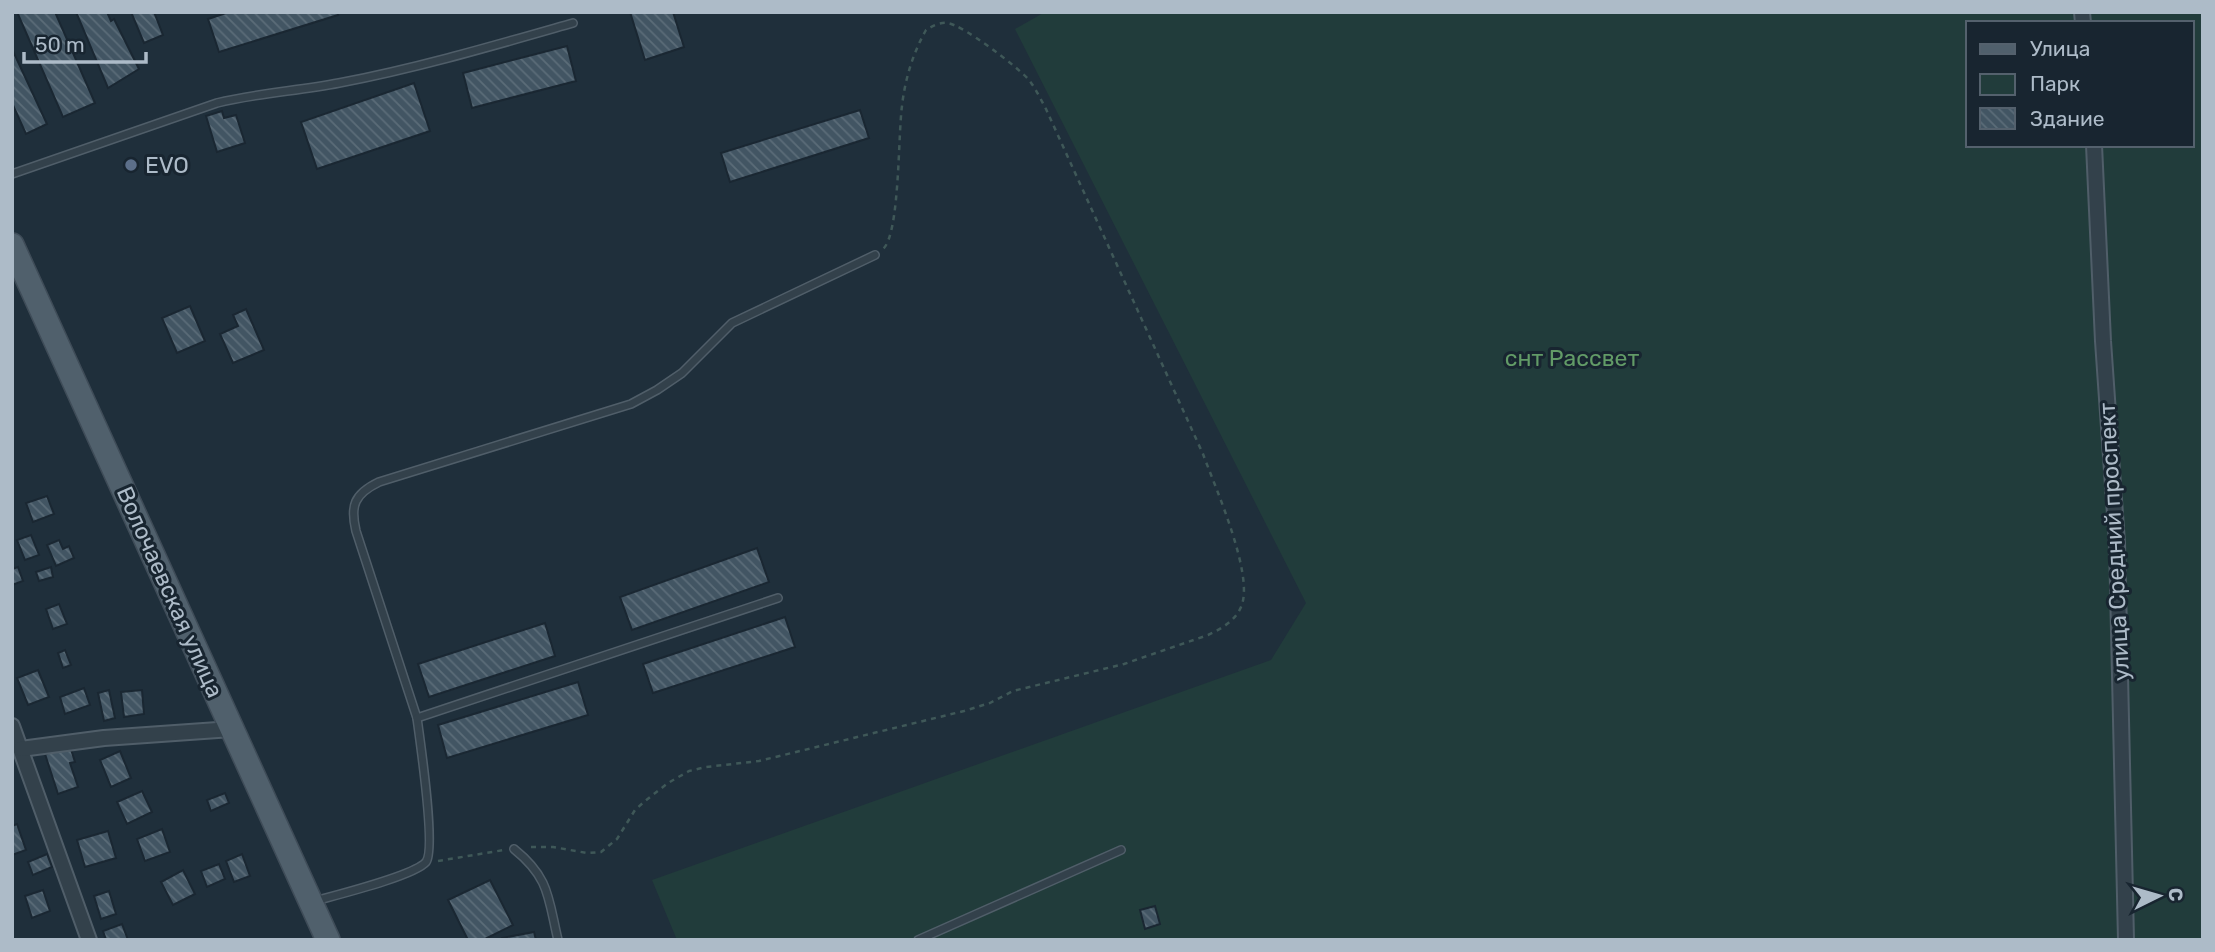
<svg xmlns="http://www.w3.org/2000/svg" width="2215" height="952" viewBox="0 0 2215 952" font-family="Rubik,sans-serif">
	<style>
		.green { fill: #213c3b; fill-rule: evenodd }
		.building { fill: url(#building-back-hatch); stroke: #1a2732; stroke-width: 2 }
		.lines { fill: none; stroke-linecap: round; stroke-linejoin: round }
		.service-casing { stroke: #505e69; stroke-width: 10 }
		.minor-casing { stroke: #505e69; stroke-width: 18 }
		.primary-casing { stroke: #3f4c58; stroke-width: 26 }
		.path { stroke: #3f5858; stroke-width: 2.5; stroke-dasharray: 5 5; stroke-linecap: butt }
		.service { stroke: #33414b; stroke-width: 7 }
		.minor { stroke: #33414b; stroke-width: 14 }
		.primary { stroke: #50606c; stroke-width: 23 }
		.service-dot { fill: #5c6f8a; stroke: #182530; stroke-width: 2.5 }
		.labels { text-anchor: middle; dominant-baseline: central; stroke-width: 6; stroke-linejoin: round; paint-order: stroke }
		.poi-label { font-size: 23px; fill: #adbbc8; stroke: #182530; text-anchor: start }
		.park-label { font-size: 23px; fill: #629b67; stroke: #182530 }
		.street-label { font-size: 23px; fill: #adbbc8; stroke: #182530 }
	</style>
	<defs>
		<pattern id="building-back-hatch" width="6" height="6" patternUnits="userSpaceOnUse" patternTransform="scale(1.75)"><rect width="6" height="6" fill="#425563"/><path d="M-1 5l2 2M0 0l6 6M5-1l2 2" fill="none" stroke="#5b6c78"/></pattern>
	</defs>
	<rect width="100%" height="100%" fill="#1f2f3b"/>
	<path class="green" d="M1045 12H2203V940H677L652 880 1271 660 1306 603 1015 29ZM1968 23H2192V145H1968Z"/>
	<g class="building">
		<polygon points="17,12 55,12 95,103 63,117"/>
		<polygon points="76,12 107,12 111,21 114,19 139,69 108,88"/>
		<polygon points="131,12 154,12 163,35 144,43"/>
		<polygon points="229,12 337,12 338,15 219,52 208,19"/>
		<polygon points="630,12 673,12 684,47 645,60"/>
		<polygon points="567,46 576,81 472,108 463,73"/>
		<polygon points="12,49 47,124 26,134 12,103"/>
		<polygon points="414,83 430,131 317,169 301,122"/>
		<polygon points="860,110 869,138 730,182 721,153"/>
		<polygon points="222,111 224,118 236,115 245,143 217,152 206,116"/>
		<polygon points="190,306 205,341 177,353 162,318"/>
		<polygon points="246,309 264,350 233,363 220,334 238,326 233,315"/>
		<polygon points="47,496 54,514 33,522 26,503"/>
		<polygon points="31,535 39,555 25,560 17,540"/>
		<polygon points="59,540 63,549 69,546 74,558 56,566 47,545"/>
		<polygon points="757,548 769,582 632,630 620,597"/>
		<polygon points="18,567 23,581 12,585 12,569"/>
		<polygon points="51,567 53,577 39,581 36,572"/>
		<polygon points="59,604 67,624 53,629 46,609"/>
		<polygon points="785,617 795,647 653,693 643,664"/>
		<polygon points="545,623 555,656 429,697 418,664"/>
		<polygon points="65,650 71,665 63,668 58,653"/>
		<polygon points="38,670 49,697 28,705 17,678"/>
		<polygon points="578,682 588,715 447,758 438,725"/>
		<polygon points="84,688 90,705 65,714 60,697"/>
		<polygon points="109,690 115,718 104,721 98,693"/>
		<polygon points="142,690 144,714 124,717 121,692"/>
		<polygon points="70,746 75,762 70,763 78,787 58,794 45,754"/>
		<polygon points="120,751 131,778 111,787 100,760"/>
		<polygon points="142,791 152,812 127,824 117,802"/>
		<polygon points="225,793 229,803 211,811 207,800"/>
		<polygon points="17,824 26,850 12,855 12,826"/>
		<polygon points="162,829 170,852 145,861 137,839"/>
		<polygon points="108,831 116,858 85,867 77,840"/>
		<polygon points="47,854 52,867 33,875 28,862"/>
		<polygon points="242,854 250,876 234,882 226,861"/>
		<polygon points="219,864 225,879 207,887 201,871"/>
		<polygon points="183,870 195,894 173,905 161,882"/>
		<polygon points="490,880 513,925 483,940 468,940 448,900"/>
		<polygon points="43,890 50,911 32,918 25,896"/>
		<polygon points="109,891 116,914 101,919 94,896"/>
		<polygon points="1155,906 1160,924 1145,929 1140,910"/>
		<polygon points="122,924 128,940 106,940 103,931"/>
		<polygon points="534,932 536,940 502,940 502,938"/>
	</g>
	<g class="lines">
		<g class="service-casing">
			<g id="service">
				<path d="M12 174 217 103C257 93 298 91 339 83 418 68 496 45 573 23"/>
				<path d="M417 718 356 531C350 506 354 494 379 482L631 404 657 390 682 373 732 323 875 255"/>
				<path d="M514 849C550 878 548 898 558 940"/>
				<path d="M315 901C336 895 414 876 426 862 436 849 420 740 417 718L778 598"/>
				<polyline points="918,940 1121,850"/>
			</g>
		</g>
		<g class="minor-casing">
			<g id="minor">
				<polyline points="2082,12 2083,23"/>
				<polyline points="2094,145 2103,341 2117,543 2126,940"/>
				<polyline points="12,726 89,940"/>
				<polyline points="21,749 104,738 232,729"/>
			</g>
		</g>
		<g class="primary-casing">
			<polyline id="primary" points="12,245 328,940"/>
		</g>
		<g class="path">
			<path d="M531 847H553L587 853 601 852 617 839 635 810 645 801 668 783 689 771 706 767 759 761 964 711 990 703 1013 691 1124 664 1208 635C1221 629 1235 621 1241 607 1255 576 1215 487 1203 454L1046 109C1041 100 1036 89 1029 80 1019 68 962 24 947 23 940 22 932 26 926 30 913 53 905 79 902 106 898 134 900 234 883 249"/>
			<polyline points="438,861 504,850"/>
		</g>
		<use href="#service" class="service"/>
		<use href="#minor" class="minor"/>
		<use href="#primary" class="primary"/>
	</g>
	<circle class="service-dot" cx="131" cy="165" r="7"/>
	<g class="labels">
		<g class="poi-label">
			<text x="145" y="165">EVO</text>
		</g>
		<g class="park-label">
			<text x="1572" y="358">снт Рассвет</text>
		</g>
		<g class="street-label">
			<text transform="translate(2114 542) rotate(-93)">улица Средний проспект</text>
			<text transform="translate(170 592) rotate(66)">Волочаевская улица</text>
		</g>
	</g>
	<rect width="2215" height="952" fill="none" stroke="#adbbc8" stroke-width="28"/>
	<rect x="1966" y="21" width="228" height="126" fill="#182530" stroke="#54616d" stroke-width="2"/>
	<rect x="1980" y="44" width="35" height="10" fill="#50606c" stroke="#54616d" stroke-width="2"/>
	<text x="2030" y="56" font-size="21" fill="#adbbc8">Улица</text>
	<rect x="1980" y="74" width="35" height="21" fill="#213c3b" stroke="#54616d" stroke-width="2"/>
	<text x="2030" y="91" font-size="21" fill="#adbbc8">Парк</text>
	<rect x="1980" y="108" width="35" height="21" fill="url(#building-back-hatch)" stroke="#54616d" stroke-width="2"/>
	<text x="2030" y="126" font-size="21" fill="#adbbc8">Здание</text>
	<g transform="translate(2159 896) rotate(85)" stroke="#182530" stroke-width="5" paint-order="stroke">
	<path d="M0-5L12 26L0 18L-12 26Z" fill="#adbbc8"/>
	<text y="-10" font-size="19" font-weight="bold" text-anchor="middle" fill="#adbbc8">С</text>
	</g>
	<path d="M24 52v10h122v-10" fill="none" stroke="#adbbc8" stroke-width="3.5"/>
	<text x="35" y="52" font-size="21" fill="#adbbc8" stroke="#182530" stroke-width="5" paint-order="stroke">50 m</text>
</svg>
